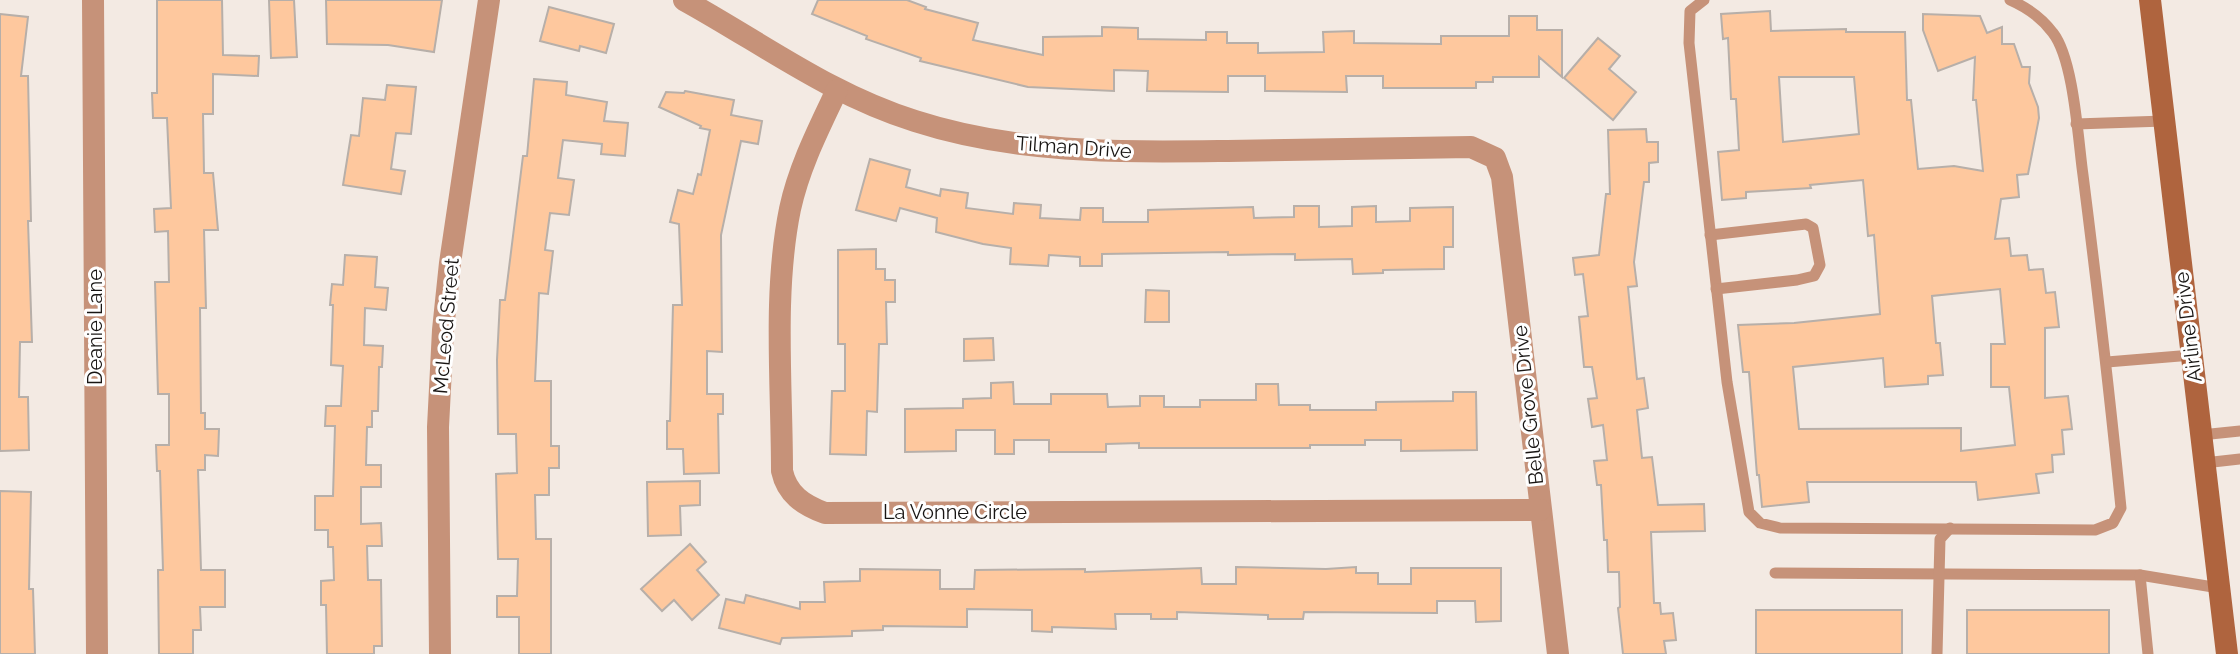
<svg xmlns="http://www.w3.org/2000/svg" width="2240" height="654" viewBox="0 0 2240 654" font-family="Raleway,sans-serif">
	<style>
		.building { fill: #fec89e; stroke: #b7afa9; stroke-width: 2; fill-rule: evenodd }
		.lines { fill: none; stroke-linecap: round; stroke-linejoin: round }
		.service { stroke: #c69279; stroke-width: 11 }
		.minor { stroke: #c69279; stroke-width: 22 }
		.secondary { stroke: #af643e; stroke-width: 22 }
		.labels { text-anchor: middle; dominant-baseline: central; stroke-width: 6; stroke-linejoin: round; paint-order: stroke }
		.street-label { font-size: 20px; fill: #181513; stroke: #fff }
	</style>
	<rect width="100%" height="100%" fill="#f3eae3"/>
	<g class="building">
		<polygon points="157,0 222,0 223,55 259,56 258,76 213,74 213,114 203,114 204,173 213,173 218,230 204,230 206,308 200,308 201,413 205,413 205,429 219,429 218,456 205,455 205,470 198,470 201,570 225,570 225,607 200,607 201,630 193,630 193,654 159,654 158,570 163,570 160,471 157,471 156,445 169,445 169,394 158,394 155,282 169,282 168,231 155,232 154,209 171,208 167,118 153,118 152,93 157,93"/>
		<polygon points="269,0 294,0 297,57 271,58"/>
		<polygon points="326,0 442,0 434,52 388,45 327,44"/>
		<polygon points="818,0 907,0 926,7 925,9 978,23 973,40 1043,55 1043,37 1102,36 1102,27 1138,28 1138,39 1206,40 1206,32 1227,32 1227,43 1258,43 1258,53 1324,52 1323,32 1354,31 1354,43 1441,44 1441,36 1509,36 1509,16 1537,16 1537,30 1562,30 1562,77 1539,57 1539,77 1493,77 1493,82 1476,82 1476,88 1383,88 1383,76 1346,76 1347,92 1265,91 1265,76 1228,76 1228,92 1147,91 1148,71 1114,70 1114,91 1028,87 920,61 921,58 866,39 867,36 812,14"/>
		<polygon points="549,7 614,24 606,53 580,46 579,51 540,41"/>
		<path d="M1770 11 1771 31 1846 29V32H1905L1907 100H1911L1918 169 1954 166 1983 171 1976 100H1973L1975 57 1938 71 1923 30V14L1980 16 1987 33 2002 27V44H2014L2022 67H2030L2029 83 2038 107 2039 118 2028 174 2017 175 2019 197 2001 199 1995 239 2009 238 2011 256 2027 255 2029 270 2043 269 2046 293 2055 292 2059 327 2045 328V398L2068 396 2072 429 2062 430 2064 454 2052 455 2053 472 2036 474 2039 493 1978 500 1976 482H1807L1809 502 1762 507 1759 475H1757L1749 372H1743L1738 325 1794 323 1880 314 1874 235 1868 236 1863 180 1810 185 1811 188 1746 192V198L1722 200 1718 152 1739 150 1736 99H1731L1728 38 1723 39 1721 14ZM1779 77H1854L1859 134 1783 142ZM2000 289 2005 344H1991V387H2009L2015 445 1961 451V428L1799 429 1793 367 1883 358 1885 387 1928 384V376L1943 375 1940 343H1936L1932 296Z"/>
		<polygon points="0,14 28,17 21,76 28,76 31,221 28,221 32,342 20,342 19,397 28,397 29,450 0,451"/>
		<polygon points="1598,38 1620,56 1609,69 1636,92 1613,120 1564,78"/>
		<polygon points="534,79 567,82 566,95 607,102 604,121 628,123 625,156 601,154 602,144 563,140 558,178 574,180 569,215 550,213 545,250 553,251 548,294 539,293 535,381 551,381 551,446 559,446 559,468 549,468 549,495 535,495 536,539 551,539 551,654 519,654 519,617 497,617 497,596 517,596 518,559 498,559 496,474 517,473 516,434 498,434 497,360 500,300 505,300 523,156 527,156"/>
		<polygon points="387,85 416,87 411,134 396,133 391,169 405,171 401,194 343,185 351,135 359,136 363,98 385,100"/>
		<polygon points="685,91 734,100 731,115 762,121 758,144 741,141 721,235 722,352 707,351 707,394 723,394 723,414 718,414 719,473 684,474 683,449 667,449 667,421 670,421 673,305 682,305 679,224 670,222 678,190 693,194 698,174 701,175 710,130 700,128 701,126 659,107 666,92 684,93"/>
		<polygon points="1646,129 1647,142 1658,142 1658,162 1649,163 1649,182 1644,182 1634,262 1637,286 1628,287 1637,379 1644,378 1648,408 1637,410 1642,458 1652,457 1658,505 1704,504 1705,531 1651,532 1654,603 1660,603 1661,614 1673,613 1676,640 1664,641 1666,654 1623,654 1618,608 1620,607 1619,572 1608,572 1607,540 1604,540 1601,485 1597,485 1594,461 1607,460 1603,425 1592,427 1588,399 1597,398 1592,367 1584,367 1579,317 1588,316 1583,274 1575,275 1573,258 1599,255 1606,194 1610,194 1608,130"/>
		<polygon points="870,159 910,170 906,187 940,196 941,189 968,193 966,208 1013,214 1014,203 1041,205 1040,218 1080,220 1081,208 1103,208 1103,222 1148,222 1148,210 1253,207 1254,218 1294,217 1294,206 1319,206 1319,227 1352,226 1352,207 1376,206 1376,222 1410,221 1410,208 1453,207 1453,247 1444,247 1444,269 1383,270 1383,273 1353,274 1352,259 1295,260 1295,254 1228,255 1228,252 1102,254 1102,266 1080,266 1080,257 1049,255 1048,266 1010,264 1011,248 983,244 936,232 937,218 900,208 896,221 856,210"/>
		<polygon points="876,249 876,269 885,269 885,280 895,280 895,302 886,302 887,344 879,344 877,412 867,411 866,455 830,454 832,391 845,391 845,344 838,344 838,250"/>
		<polygon points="345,255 377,257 375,287 388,288 386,310 365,308 364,345 383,346 382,367 379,367 378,411 372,411 372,427 367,427 366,465 381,465 381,487 361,487 361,524 381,523 382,546 367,546 368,580 381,580 382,646 374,646 374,654 327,654 326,605 321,605 321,581 334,580 333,547 328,547 328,530 315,530 315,496 333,496 335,426 325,426 326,406 341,406 343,366 331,365 333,305 330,305 332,284 343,285"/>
		<polygon points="1146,290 1169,291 1169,322 1145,322"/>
		<polygon points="993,338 994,360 964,361 964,339"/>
		<polygon points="1013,382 1014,404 1051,404 1051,394 1107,394 1108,407 1140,406 1140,396 1164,396 1164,407 1200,407 1200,400 1256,400 1256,384 1278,384 1279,405 1310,405 1310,410 1376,410 1376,402 1453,401 1453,392 1476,392 1477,450 1401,451 1401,440 1365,440 1365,445 1310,445 1310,448 1139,448 1139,443 1106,444 1106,452 1049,452 1049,440 1014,440 1014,454 995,454 995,430 956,430 956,451 905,452 905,409 963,408 963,399 991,398 991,383"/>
		<polygon points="700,481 700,505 680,506 681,535 648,536 647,482"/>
		<polygon points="0,491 31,492 29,589 33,589 35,654 0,654"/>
		<polygon points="690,544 706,562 697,570 719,595 692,620 674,600 662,611 641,589"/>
		<polygon points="1236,567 1326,569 1356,567 1356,573 1378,573 1378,584 1411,584 1411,568 1501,568 1501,621 1476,622 1475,601 1437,601 1437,613 1304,612 1303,619 1268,619 1268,615 1177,612 1177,619 1151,619 1151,614 1115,614 1116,629 1052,627 1052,632 1032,631 1032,610 967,609 967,627 883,626 883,630 852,631 852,636 782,638 780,644 719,628 726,599 744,603 746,595 800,609 800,602 825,602 824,582 860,581 860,569 940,570 940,589 974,589 975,570 1085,569 1085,572 1201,568 1202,584 1236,584"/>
		<rect x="1756" y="610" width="146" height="44"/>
		<rect x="1967" y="610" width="142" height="44"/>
	</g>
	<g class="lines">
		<g class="service">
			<path d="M1704 0 1690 11 1689 43 1727 382 1749 512 1760 523 1780 528 2095 530 2113 523 2121 508C2110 397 2097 286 2083 175 2078 140 2074 60 2053 33 2042 18 2026 7 2010 0"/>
			<polyline points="2076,124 2164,121"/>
			<polyline points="1710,235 1806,224 1813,228 1820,265 1814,276 1797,280 1716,289"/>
			<polyline points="2107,362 2192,355"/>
			<polyline points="2201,435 2240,431"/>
			<polyline points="2204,463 2240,459"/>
			<polyline points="1775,573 2140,575 2219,588"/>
			<polyline points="2140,575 2148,654"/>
			<polyline points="1937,654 1940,539 1950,528"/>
		</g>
		<g class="minor">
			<polyline points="93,0 97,654"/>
			<path d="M684 0C762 43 829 94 915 121 1017 154 1121 152 1228 151 1309 149 1390 148 1471 147L1495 158 1502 177 1558 654"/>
			<path d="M837 90C819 128 799 167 790 209 773 292 782 386 782 471 787 494 803 505 825 513L1540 510"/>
			<polyline points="440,654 438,427 443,330 450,263 489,0"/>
		</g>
		<polyline class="secondary" points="2150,0 2227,654"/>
	</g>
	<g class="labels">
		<g class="street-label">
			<text transform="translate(1074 147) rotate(4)">Tilman Drive</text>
			<text transform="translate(446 326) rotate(-85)">McLeod Street</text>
			<text transform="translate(95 327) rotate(-90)">Deanie Lane</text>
			<text transform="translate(2188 327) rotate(-97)">Airline Drive</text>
			<text transform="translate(1528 405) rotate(-96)">Belle Grove Drive</text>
			<text x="955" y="512">La Vonne Circle</text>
		</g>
	</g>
</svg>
